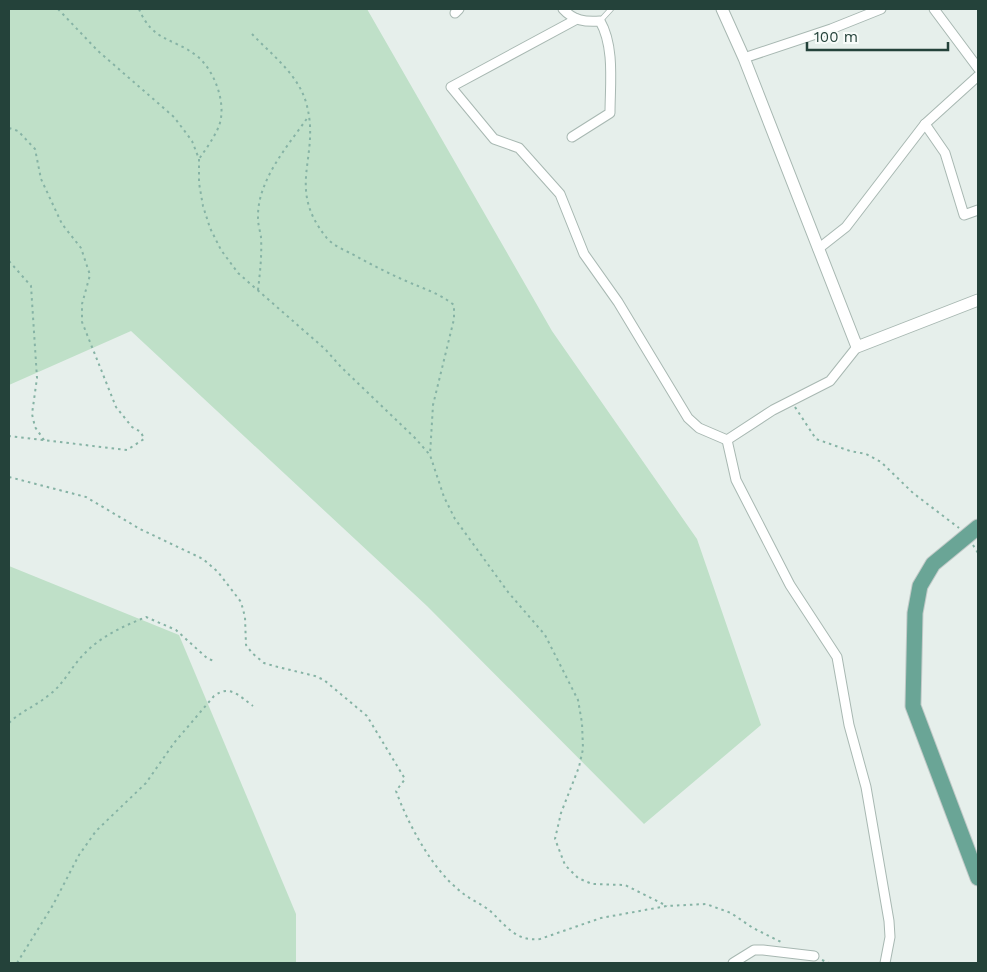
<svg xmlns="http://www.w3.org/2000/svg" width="987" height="972" viewBox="0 0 987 972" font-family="'Work Sans',sans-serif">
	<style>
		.green { fill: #bfe0c8 }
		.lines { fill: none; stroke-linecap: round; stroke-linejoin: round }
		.service-casing { stroke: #a8b8b2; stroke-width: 6 }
		.minor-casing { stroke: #a8b8b2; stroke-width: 11 }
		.tertiary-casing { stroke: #a8b8b2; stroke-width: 13 }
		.primary-casing { stroke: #c2cac8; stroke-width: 17 }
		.path { stroke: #86b3a5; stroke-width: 2; stroke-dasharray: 2.5 4; stroke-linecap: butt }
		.service { stroke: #fff; stroke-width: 4.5 }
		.minor { stroke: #fff; stroke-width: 9 }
		.tertiary { stroke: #fff; stroke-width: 11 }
		.primary { stroke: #6aa596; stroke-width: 15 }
	</style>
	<rect width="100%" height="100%" fill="#e6efeb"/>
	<g class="green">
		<polygon points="9,9 367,9 552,331 697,539 761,725 644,824 427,606 131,331 9,385"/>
		<polygon points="9,566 179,635 296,914 296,963 9,963"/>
	</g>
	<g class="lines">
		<g class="service-casing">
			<polyline id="service" points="600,21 611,9"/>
		</g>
		<g class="minor-casing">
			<g id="minor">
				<path d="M563 9C574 21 585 22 600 21 615 47 610 85 610 113L572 137"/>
				<polyline points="934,9 978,68"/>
				<polyline points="455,13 459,9"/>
				<polyline points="577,19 451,87 494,139 519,148 560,194 584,254 618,302 688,418 699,428 727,440"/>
				<polyline points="744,58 831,29 881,9"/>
				<polyline points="925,124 945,153 964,215 978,210"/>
				<polyline points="818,249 846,227 925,124 978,76"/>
				<polyline points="727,440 736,480 790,585 837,657 849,725 866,787 889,921 890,937 885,963"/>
				<polyline points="727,440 773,410 830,381 857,347"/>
				<polyline points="733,963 754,950 763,950 814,956"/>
			</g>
		</g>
		<g class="tertiary-casing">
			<polyline id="tertiary" points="722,9 744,58 857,347 978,300"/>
		</g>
		<g class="primary-casing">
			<polyline id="primary" points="978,527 933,564 920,586 915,613 913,706 978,878"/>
		</g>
		<g class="path">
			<polyline points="58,9 98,51 174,117 192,141 199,159 199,183 203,206 210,228 221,250 238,273 325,349 341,367 415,438 430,455 444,497 455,519 508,592 545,635 578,700 582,723 583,749 579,767 561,813 555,839 565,865 578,878 592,884 625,885 667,906"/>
			<path d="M139 9C153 42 172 37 197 56 215 71 227 104 219 126 214 138 206 149 199 159"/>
			<path d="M252 34C273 56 300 76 307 106 320 158 286 187 326 237 332 245 344 250 352 254 370 264 388 273 406 281 424 289 439 293 454 305V319L433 405 430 455"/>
			<polyline points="9,128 18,131 35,149 41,179 62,224 81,248 90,275 82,304 82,322 116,407 132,427 141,432 144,439 127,450 9,436"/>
			<polyline points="9,261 31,286 37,378 32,414 35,427 44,440"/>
			<path d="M258 290C260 273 262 255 261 237 260 231 258 224 258 218 257 180 288 146 308 117"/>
			<polyline points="795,407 816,439 850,451 866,454 881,462 913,493 959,528"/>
			<path d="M9 477 86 497 140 529 203 559 218 572 241 602 245 617 246 645 252 653 264 663 274 666 315 676 324 680 367 716 405 779 396 791C408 824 432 869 460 891 469 899 480 903 489 910 505 924 515 942 540 939L601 918 667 906 706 904 731 913 753 928 781 942"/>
			<polyline points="973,545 978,553"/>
			<path d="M9 723C21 711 36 706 49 695 64 684 71 667 84 654 101 636 124 626 146 617L176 630 208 659 215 661"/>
			<polyline points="822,960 829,963"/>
			<path d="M17 963 53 905 79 855 96 831 146 783 174 743 214 696C230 684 239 696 253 706"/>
		</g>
		<use href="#service" class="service"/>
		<use href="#minor" class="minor"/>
		<use href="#tertiary" class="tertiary"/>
		<use href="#primary" class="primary"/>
	</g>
	<rect width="987" height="972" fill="none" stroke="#24423a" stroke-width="20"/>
	<path d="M807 42v8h141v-8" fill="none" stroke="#24423a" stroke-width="2.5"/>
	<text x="814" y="42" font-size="15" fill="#24423a" stroke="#f7fbf9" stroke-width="4" paint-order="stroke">100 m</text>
</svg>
